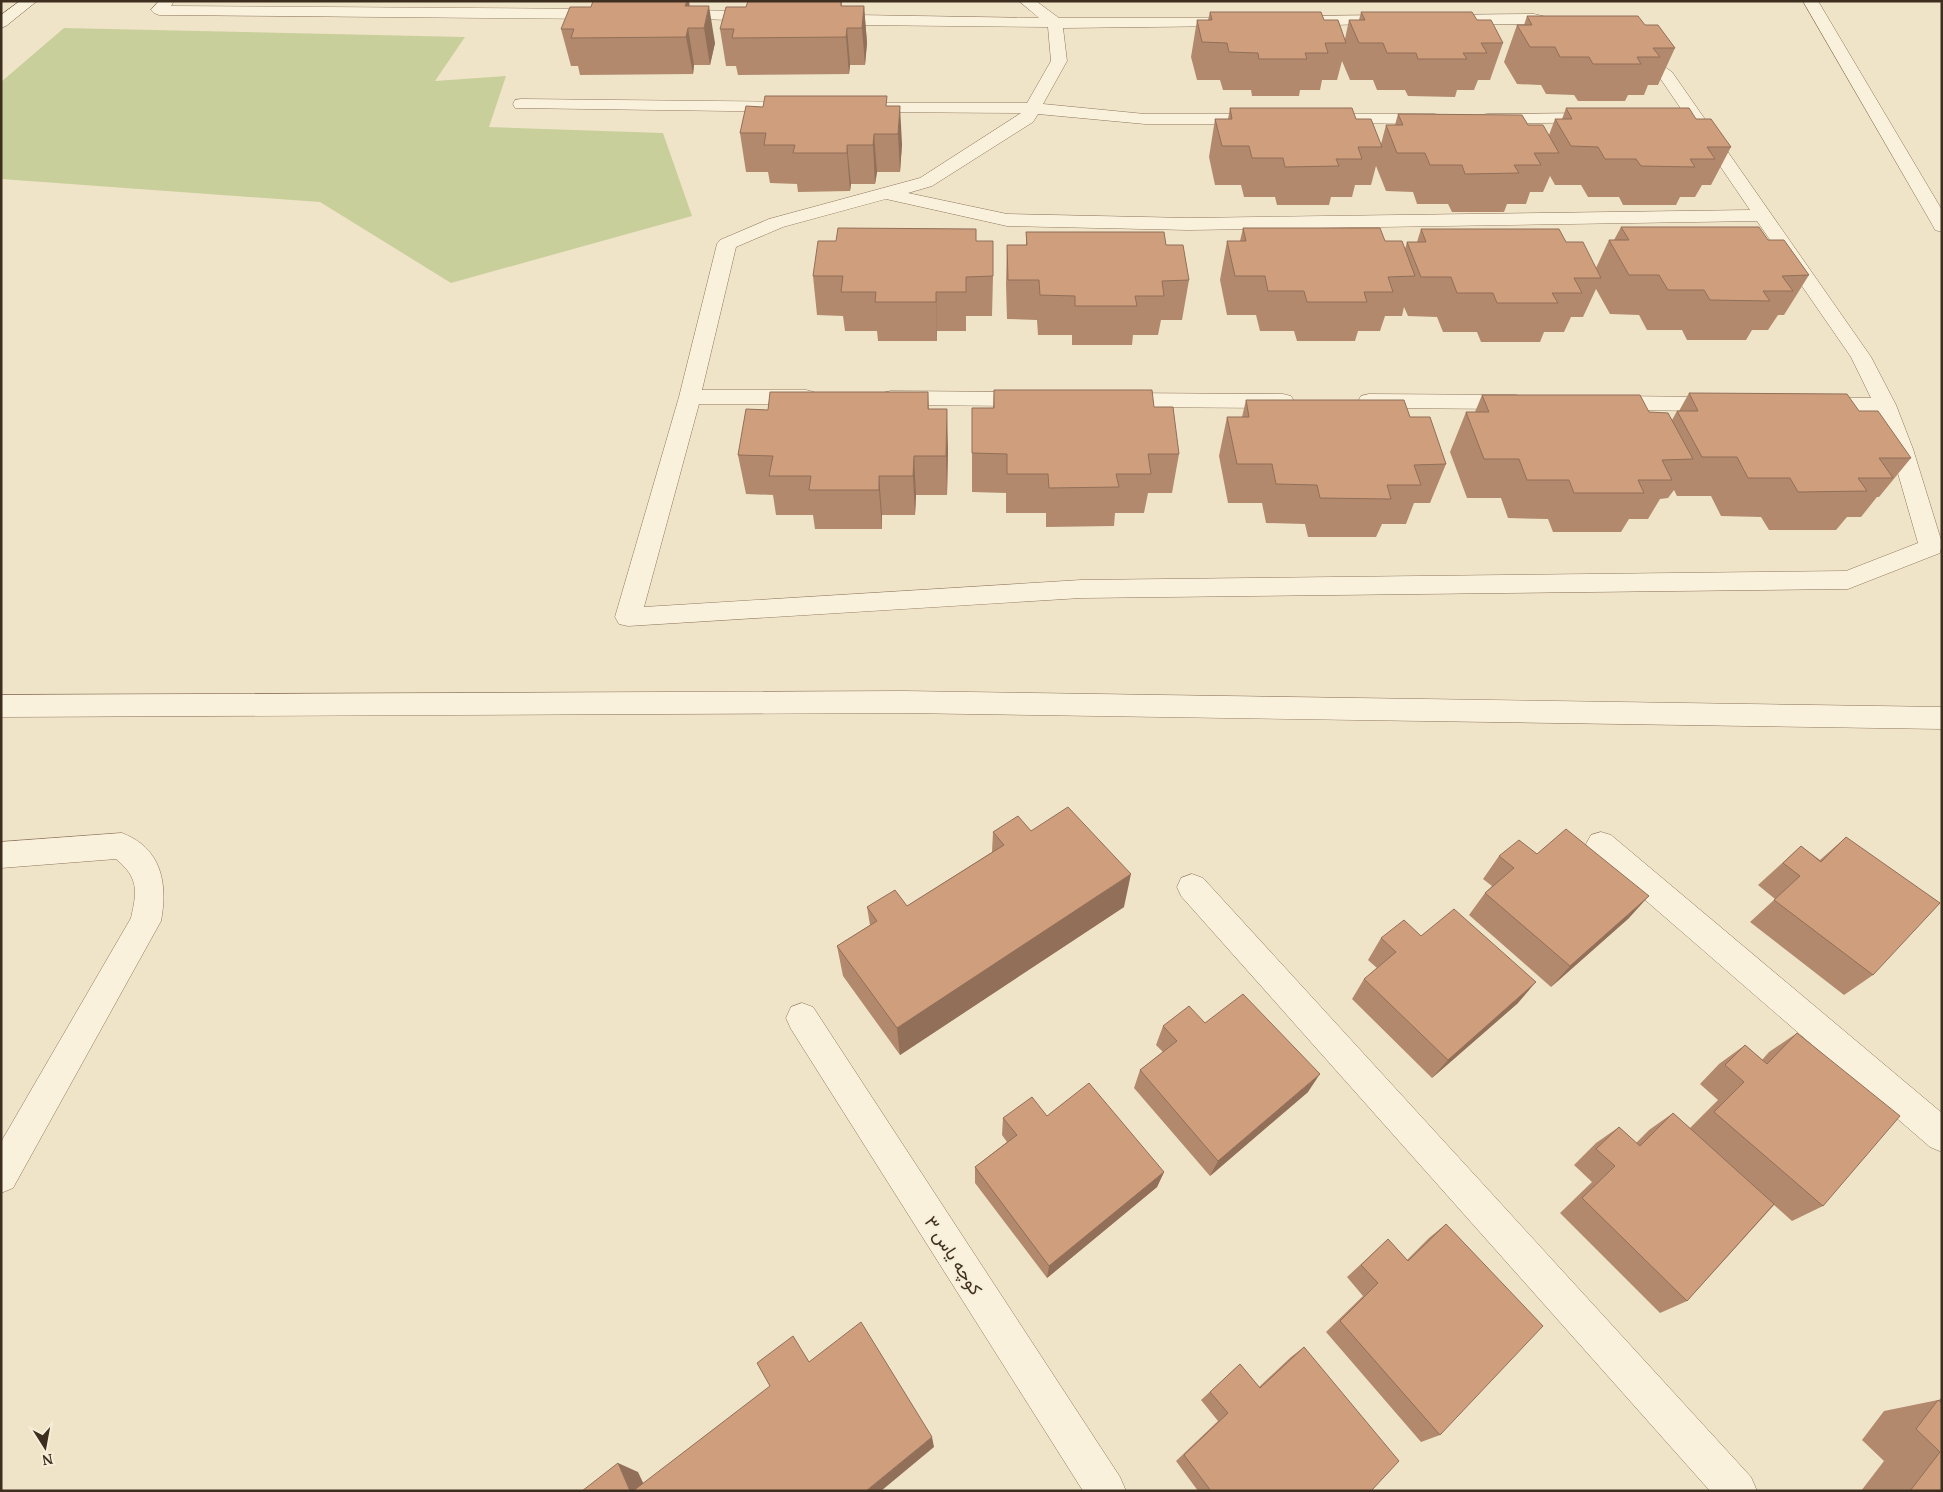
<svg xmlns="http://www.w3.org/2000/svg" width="1943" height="1492" viewBox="0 0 1943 1492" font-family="'PT Serif',Vazirmatn,serif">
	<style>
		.green { fill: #c9cf9b }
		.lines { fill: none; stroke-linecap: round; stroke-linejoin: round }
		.minor-casing { stroke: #8d765c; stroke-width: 1 }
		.secondary-casing { stroke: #6f573f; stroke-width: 1 }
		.minor { fill: #faf1dc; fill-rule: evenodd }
		.secondary { fill: #faf1dc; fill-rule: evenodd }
		.wall { fill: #b2896c }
		.shaded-wall { fill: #916f58 }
		.building { fill: #cf9f7d; stroke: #916f58 }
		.labels { text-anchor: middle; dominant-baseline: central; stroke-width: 4; stroke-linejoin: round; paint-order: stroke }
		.near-street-label { font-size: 18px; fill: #3d2e20; stroke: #f7eed8 }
	</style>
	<rect width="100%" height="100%" fill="#f0e4c8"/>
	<polygon class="green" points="64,28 465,37 435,81 506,76 489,127 663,133 692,216 451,283 320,202 1,179 1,82"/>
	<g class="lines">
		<g class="minor-casing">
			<g id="minor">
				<polygon points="159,1 174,1 171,6 605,9 610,11 613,14 610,17 605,19 159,15 154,13 151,10"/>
				<path d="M1019 1H1036L1059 18H1238L1241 21 1238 24 1233 26 1063 28 1067 61 1043 104 1145 114H1251L1257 115 1259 119 1257 123 1251 124H1145L1038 114 1033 122 932 186 908 193 1007 214 1189 218 1750 210 1660 78 1626 53 1628 50H1640L1672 72 1871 357 1896 405 1913 449 1942 543 1940 553 1848 589 1081 598 628 626 619 624 615 617 679 397 717 244 720 240 769 219 920 178 1021 113 862 112 856 111 854 107 856 103H1027L1051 61 1048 27 857 25 823 20 820 17 823 14 828 12 857 15 1039 18ZM886 199 1007 226 1189 230 1757 221 1851 357 1871 398 1816 397 1808 399 1805 404 1808 409 1816 411 1877 412 1891 449 1918 543 1846 571 1081 580 644 607 699 404H806L814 402 817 397 814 392 806 390H702L736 247 783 227Z"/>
				<polygon points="1803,1 1818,1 1942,210 1942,232 1935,230 1933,226"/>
				<polygon points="673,10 760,11 765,13 768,16 765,19 760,21 668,18 665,15 668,12"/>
				<polygon points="1534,14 1567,22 1570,25 1567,28 1562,30 1534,24 1438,25 1433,23 1430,20 1433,17 1438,15"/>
				<polygon points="1395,15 1400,17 1403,20 1400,23 1301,26 1296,24 1293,21 1296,18 1301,16"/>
				<polygon points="521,99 802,102 808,103 810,107 808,111 802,112 515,108 513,104 515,100"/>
				<polygon points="1599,113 1605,114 1607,118 1605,122 1487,124 1481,123 1479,119 1481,115 1487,114"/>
				<polygon points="1334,114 1434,114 1440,115 1442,119 1440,123 1434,124 1328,123 1326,119 1328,115"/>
				<polygon points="891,391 1031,392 1039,394 1042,399 1039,404 1031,406 891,405 883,403 880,398 883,393"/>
				<polygon points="1116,393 1283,394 1291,396 1294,401 1291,406 1283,408 1116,407 1108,405 1105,400 1108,395"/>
				<polygon points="1369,394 1516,395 1524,397 1527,402 1524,407 1516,409 1369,408 1361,406 1358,401 1361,396"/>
				<polygon points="1606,396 1721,397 1729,399 1732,404 1729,409 1721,411 1606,410 1598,408 1595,403 1598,398"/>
				<polygon points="903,691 1942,707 1942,729 903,713 1,717 1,695"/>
				<polygon points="1601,832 1611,835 1942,1113 1942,1152 1930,1147 1591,853 1586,844 1591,835"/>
				<path d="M122 833C162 848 168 884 161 921L13 1188 1 1193V1142L131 918C137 891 139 878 116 859L1 868V842Z"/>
				<polygon points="1192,874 1203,878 1751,1477 1757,1491 1710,1491 1181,896 1177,887 1181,878"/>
				<polygon points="802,1003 813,1007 1120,1477 1126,1491 1083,1491 791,1029 786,1018 791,1007"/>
			</g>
		</g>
		<g class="secondary-casing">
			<polygon id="secondary" points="20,1 37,1 6,26 1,28 1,15"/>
		</g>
		<use href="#minor" class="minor"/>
		<use href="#secondary" class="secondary"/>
	</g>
	<g class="wall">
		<polygon points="748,1 842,1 842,6 864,6 867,43 865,65 850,65 849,74 738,75 736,66 726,66 720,29 746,7"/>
		<polygon points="689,6 715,43 710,65 694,65 693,74 580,75 578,66 571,66 561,29"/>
		<polygon points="1210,12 1345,39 1349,20 1359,20 1361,12 1477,20 1503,43 1490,80 1478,80 1474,90 1457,90 1455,97 1408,96 1405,90 1377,90 1373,80 1350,80 1342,61 1337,80 1322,80 1320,90 1300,90 1299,96 1252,96 1251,90 1223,90 1220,80 1197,80 1191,57 1197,20 1208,20"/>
		<polygon points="1527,16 1675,48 1658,85 1648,85 1644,95 1628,95 1625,101 1578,101 1574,95 1546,94 1541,85 1517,84 1504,62 1517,25 1524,25"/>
		<polygon points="887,106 902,144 900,172 877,172 875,184 851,184 850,191 798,192 797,184 770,183 768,172 746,172 740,133"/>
		<polygon points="1230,108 1356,119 1381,144 1386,125 1395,125 1398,114 1528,125 1549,135 1555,119 1562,119 1566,108 1696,119 1731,147 1711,185 1702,185 1695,197 1680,197 1676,205 1623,205 1619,197 1588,197 1581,185 1555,185 1550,176 1543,192 1530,192 1526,204 1507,204 1504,212 1452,212 1448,204 1417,204 1413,192 1386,191 1376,166 1371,185 1355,185 1352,197 1331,197 1329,205 1277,205 1275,197 1244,197 1241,185 1215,185 1209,157 1215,119 1228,119"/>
		<polygon points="1621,227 1768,240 1809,275 1784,315 1778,315 1768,330 1752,330 1746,340 1687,340 1682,330 1647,330 1639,315 1610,314 1596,289 1583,317 1571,317 1564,332 1544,332 1540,342 1481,342 1477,332 1443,332 1437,317 1408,316 1404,307 1402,316 1385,316 1380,331 1358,331 1355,341 1297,341 1294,331 1260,331 1256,315 1227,315 1220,280 1227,241 1240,241 1243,228 1385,241 1405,249 1407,242 1417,242 1421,229 1566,242 1596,268 1609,240 1614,240"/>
		<polygon points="1026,232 1166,245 1189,280 1182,320 1161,320 1158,335 1133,335 1132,345 1072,345 1072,335 1038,335 1037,320 1007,319 1006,284 1007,245 1026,245"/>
		<polygon points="976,241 993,276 992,316 966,316 966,331 937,331 937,341 878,341 877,331 845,331 843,316 817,315 813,276"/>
		<polygon points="994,390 1154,407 1179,454 1172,493 1148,493 1144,513 1115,513 1114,526 1046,527 1046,513 1006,513 1006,493 972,492 972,408 993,408"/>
		<polygon points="928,392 929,409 948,448 947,495 916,495 915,515 882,515 882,529 815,529 813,515 776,515 773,495 746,494 738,455 768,410"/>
		<polygon points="1689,393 1859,411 1911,458 1879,497 1877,497 1861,517 1847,517 1836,530 1769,530 1761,517 1721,516 1711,496 1677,496 1674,490 1668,498 1660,499 1648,519 1629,519 1621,532 1553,532 1548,519 1508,518 1501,498 1467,498 1450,452 1466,412 1475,412 1482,395 1649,412 1672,420 1677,411 1679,411"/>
		<polygon points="1246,400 1410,417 1446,464 1430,503 1414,503 1406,524 1382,524 1376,537 1308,537 1305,524 1266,523 1262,503 1228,503 1219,456 1227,417 1242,417"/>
		<polygon points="1031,831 1124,907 900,1055 843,976 837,946 870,925 867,907 907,906 992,852 993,832"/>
		<polygon points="1846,837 1873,975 1844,995 1750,922 1775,899 1758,885 1801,846 1820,860"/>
		<polygon points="1537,854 1629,918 1551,987 1469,915 1485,893 1492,886 1483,879 1499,856"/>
		<polygon points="1421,936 1518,1003 1432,1078 1352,999 1364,979 1377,968 1368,960 1381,938"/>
		<polygon points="1205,1023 1308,1092 1210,1176 1134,1088 1140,1070 1163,1052 1156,1045 1163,1026"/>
		<polygon points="1797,1033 1823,1206 1792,1221 1774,1205 1687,1301 1660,1313 1560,1213 1592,1182 1574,1165 1596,1143 1619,1127 1636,1143 1649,1130 1673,1113 1690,1128 1718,1100 1700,1084 1719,1064 1745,1045 1762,1060 1769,1052"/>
		<polygon points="1047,1116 1164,1172 1157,1187 1047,1278 975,1183 975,1167 1007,1142 1002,1135 1003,1118"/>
		<polygon points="1446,1224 1440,1435 1421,1442 1326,1332 1363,1296 1347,1277 1373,1253 1388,1239 1407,1260 1429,1238"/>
		<polygon points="1304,1347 1371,1491 1198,1491 1176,1461 1218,1421 1201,1400 1240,1364 1259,1387 1291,1357"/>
		<polygon points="1942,1397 1942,1491 1861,1491 1884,1461 1862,1440 1884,1411 1938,1400 1939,1400"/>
	</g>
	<g class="shaded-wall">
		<polygon points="687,1 689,1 693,28 685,6"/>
		<polygon points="709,6 715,43 710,65 704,28"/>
		<polygon points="864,6 867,43 865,65 862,28"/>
		<polygon points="688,28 694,65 693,74 686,37"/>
		<polygon points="847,28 850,65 849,74 846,37"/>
		<polygon points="900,106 902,144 900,172 898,134"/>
		<polygon points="874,134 877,172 875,184 873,145"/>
		<polygon points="847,145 851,184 850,191 847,153"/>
		<polygon points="936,292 937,331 937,341 936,302"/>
		<polygon points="947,409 948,448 947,495 946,456"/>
		<polygon points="914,456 916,495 915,515 913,476"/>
		<polygon points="879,476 882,515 882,529 879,490"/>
		<polygon points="1131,874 1124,907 900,1055 897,1028"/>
		<polygon points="1649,896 1629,918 1551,987 1570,966"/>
		<polygon points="1536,982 1518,1003 1432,1078 1448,1060"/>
		<polygon points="1320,1074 1308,1092 1210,1176 1218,1161"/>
		<polygon points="1164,1172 1157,1187 1047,1278 1049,1266"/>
		<polygon points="932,1437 934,1447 881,1491 866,1491"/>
		<polygon points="618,1463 638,1472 647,1491 630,1491"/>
	</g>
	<g class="building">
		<polygon points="593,1 687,1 685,6 709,6 704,28 688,28 686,37 571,38 574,29 561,29 570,7 591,7"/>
		<polygon points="748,1 841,1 841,6 864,6 862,28 847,28 846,37 732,38 734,29 720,29 726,7 746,7"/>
		<polygon points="1210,12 1321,12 1324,20 1338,20 1346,43 1325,43 1328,53 1305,53 1307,59 1259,59 1258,53 1229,52 1227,43 1202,42 1197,20 1212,20"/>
		<polygon points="1361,12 1472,12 1477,20 1491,20 1503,43 1481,43 1487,53 1463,53 1467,59 1418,59 1416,53 1387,53 1383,43 1359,43 1349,20 1365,20"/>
		<polygon points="1527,16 1638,16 1645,25 1658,25 1675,48 1653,48 1660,57 1637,57 1641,64 1593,64 1589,57 1560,57 1555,47 1530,47 1517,25 1532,25"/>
		<polygon points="765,96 887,96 886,106 900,106 898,134 874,134 873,145 847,145 847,153 793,153 795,145 764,145 766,133 740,133 746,106 763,107"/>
		<polygon points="1230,108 1352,108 1356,119 1371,119 1382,147 1358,147 1362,159 1336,159 1339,166 1285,167 1283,158 1252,158 1249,146 1222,146 1215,119 1232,119"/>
		<polygon points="1566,108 1689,108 1696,119 1711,119 1731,147 1707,147 1715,159 1690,159 1695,167 1641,166 1636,159 1605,159 1598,147 1571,146 1555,119 1572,119"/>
		<polygon points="1398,114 1522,115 1528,125 1543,125 1559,153 1534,153 1541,165 1514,165 1519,173 1465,174 1462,165 1430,165 1425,153 1397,153 1386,125 1403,125"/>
		<polygon points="1621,227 1759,227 1768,240 1784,240 1809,275 1782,276 1793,291 1763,291 1770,301 1710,300 1704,290 1668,290 1659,275 1629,275 1609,240 1629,240"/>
		<polygon points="838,228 976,229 976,241 993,241 993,276 966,277 966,292 936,292 936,302 875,302 876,292 841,292 843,276 813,276 818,241 836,241"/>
		<polygon points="1243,228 1380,228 1385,241 1402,241 1415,276 1388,277 1393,292 1364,292 1367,302 1307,302 1304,291 1268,291 1265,276 1235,276 1227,241 1246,241"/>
		<polygon points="1421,229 1559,229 1566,242 1583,242 1601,278 1574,278 1582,293 1552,293 1558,303 1497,303 1493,293 1457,293 1451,277 1421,277 1407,242 1426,242"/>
		<polygon points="1026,232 1164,232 1166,245 1183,245 1189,280 1162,281 1164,296 1135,296 1137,306 1075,306 1075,296 1040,295 1039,280 1008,280 1007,245 1027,245"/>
		<polygon points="994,390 1152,390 1154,407 1173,407 1179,454 1148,454 1151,474 1116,474 1119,487 1049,488 1048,474 1007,474 1007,454 972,453 972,408 994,408"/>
		<polygon points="770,392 928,392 928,409 947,409 946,456 914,456 913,476 879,476 879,490 809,490 811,476 769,476 773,456 738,455 746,409 768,410"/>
		<polygon points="1689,393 1847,394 1859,411 1878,411 1911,458 1879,458 1893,478 1858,478 1867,491 1798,492 1790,478 1748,478 1737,457 1702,457 1677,411 1698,411"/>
		<polygon points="1482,395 1640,395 1649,412 1668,413 1693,459 1662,460 1672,480 1638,480 1644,493 1574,493 1569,480 1527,480 1519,459 1484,459 1466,412 1489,412"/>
		<polygon points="1246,400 1404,400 1410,417 1430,417 1446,464 1414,465 1421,485 1387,485 1391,499 1320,498 1317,485 1276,484 1272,464 1237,464 1227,417 1249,417"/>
		<polygon points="1068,807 1131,874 897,1028 837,946 877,921 867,907 895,890 907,906 1004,845 993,832 1018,816 1031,831"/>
		<polygon points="1566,829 1649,896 1570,966 1485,893 1514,868 1499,856 1519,840 1537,854"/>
		<polygon points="1846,837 1940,903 1873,975 1774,900 1800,876 1783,863 1801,846 1821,862"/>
		<polygon points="1454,909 1536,982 1448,1060 1364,979 1396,952 1381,938 1404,920 1421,936"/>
		<polygon points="1243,994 1320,1074 1218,1161 1140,1070 1177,1041 1163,1026 1189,1006 1205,1023"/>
		<polygon points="1797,1033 1900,1116 1823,1206 1714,1112 1744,1082 1725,1065 1745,1045 1767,1064"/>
		<polygon points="1089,1083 1164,1172 1049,1266 975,1167 1017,1135 1003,1118 1032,1097 1047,1116"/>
		<polygon points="1673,1113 1774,1204 1687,1301 1582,1198 1615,1166 1596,1149 1619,1127 1640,1146"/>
		<polygon points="1446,1224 1543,1326 1440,1435 1340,1321 1378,1283 1361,1265 1388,1239 1408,1261"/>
		<polygon points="861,1322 932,1437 866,1491 633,1491 770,1386 757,1363 793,1336 809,1362"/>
		<polygon points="1304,1347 1399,1461 1371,1491 1211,1491 1184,1455 1228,1413 1210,1392 1240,1364 1260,1388"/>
		<polygon points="1938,1400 1942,1403 1942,1491 1910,1491 1940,1452 1916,1429"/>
		<polygon points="618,1463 630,1491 582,1491"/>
	</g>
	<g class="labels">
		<g class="near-street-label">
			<text transform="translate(954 1255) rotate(57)">کوچه یاس ۳</text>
		</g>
	</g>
	<rect width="1943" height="1492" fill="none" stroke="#3d2e20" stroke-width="5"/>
	<g transform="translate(45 1447) rotate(169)" stroke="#f7eed8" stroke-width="4" paint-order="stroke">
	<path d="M0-4L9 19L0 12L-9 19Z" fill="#3d2e20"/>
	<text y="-8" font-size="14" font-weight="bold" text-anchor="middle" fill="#3d2e20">N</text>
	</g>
</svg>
